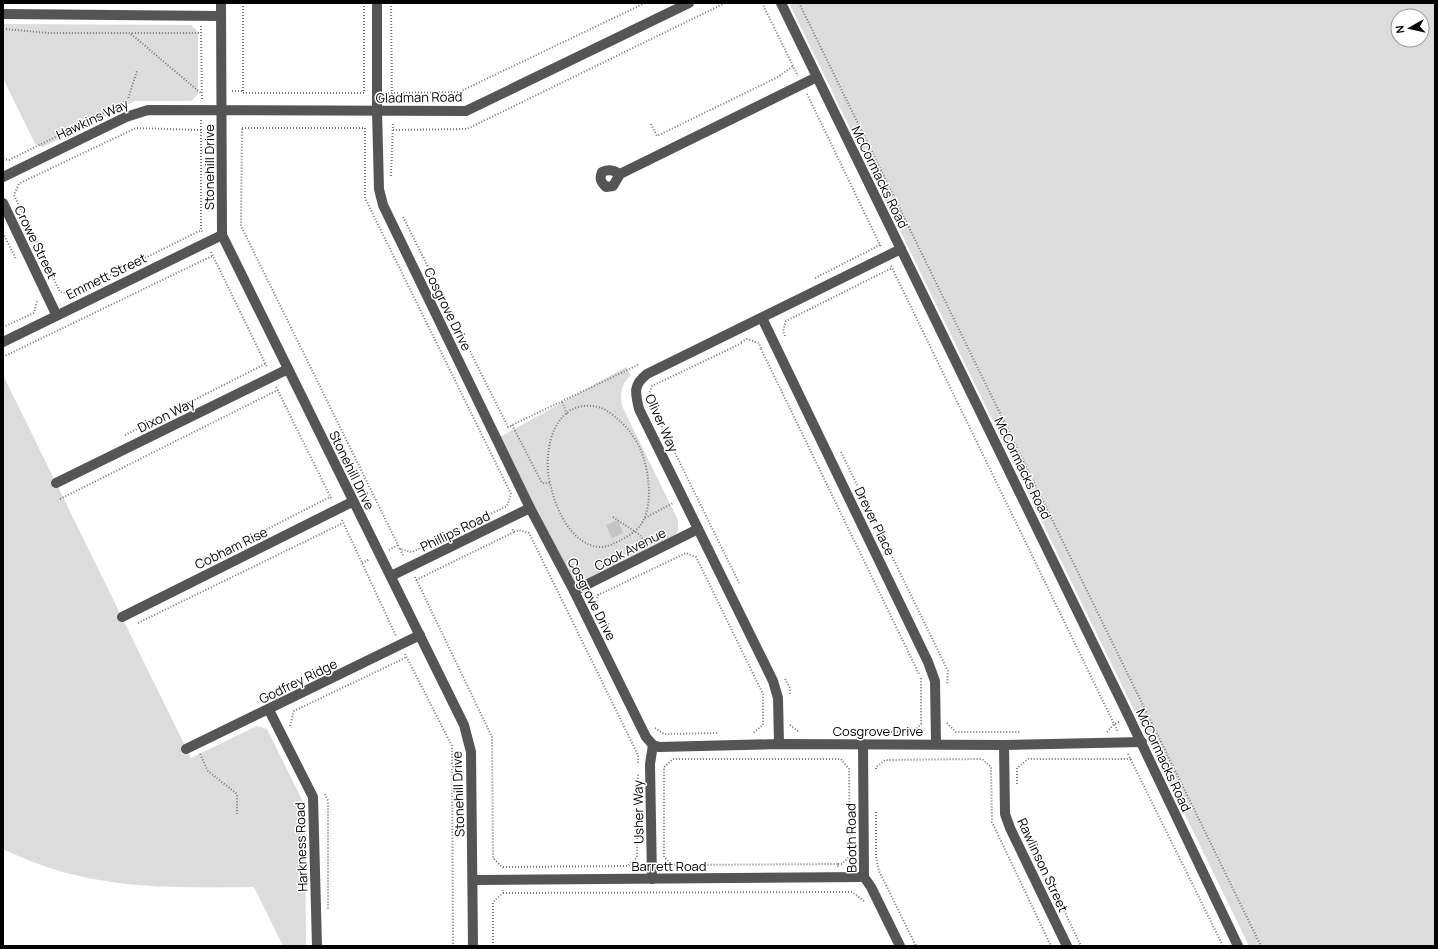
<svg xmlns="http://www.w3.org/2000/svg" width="1438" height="949" viewBox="0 0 1438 949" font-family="Manrope,sans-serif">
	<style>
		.green { fill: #dcdcdc; fill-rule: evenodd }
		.building { fill: #c4c4c4 }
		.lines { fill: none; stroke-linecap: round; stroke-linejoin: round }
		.path { stroke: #777; stroke-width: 2; stroke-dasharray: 1 2; stroke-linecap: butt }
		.minor { stroke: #555; stroke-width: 10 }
		.labels { text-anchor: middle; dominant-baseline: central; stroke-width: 3; stroke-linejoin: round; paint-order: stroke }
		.street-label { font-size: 13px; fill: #000; stroke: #fff }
	</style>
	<rect width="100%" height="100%" fill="#fff"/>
	<g class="green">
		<path d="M789 3H1435V946H1249ZM1398 16H1422V40H1398Z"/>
		<polygon points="3,24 191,25 198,32 198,94 191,101 135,101 43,147 35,144 3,78"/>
		<path d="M626 367 631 375C621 385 620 392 622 406L678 520V531L675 535 584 582H575L568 577 500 437Z"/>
		<path d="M3 375 191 758 257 726 267 729 305 806 306 946H283L254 887C164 888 86 890 3 849Z"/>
	</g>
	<polygon class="building" points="618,520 623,533 612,538 606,525"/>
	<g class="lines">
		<g class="path">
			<polyline points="243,3 243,93 364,93 364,3"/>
			<polyline points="391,3 392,100"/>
			<polyline points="762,3 798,76"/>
			<polyline points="799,3 1261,946"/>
			<polyline points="201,26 202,100"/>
			<polyline points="3,29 50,33 201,33"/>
			<polyline points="131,34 202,94"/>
			<polyline points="232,91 243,91"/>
			<polyline points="388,93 459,92 645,3"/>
			<polyline points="807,94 881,247"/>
			<polyline points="201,120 201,230 203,233"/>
			<polyline points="651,124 657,136 778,77 793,66"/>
			<polygon points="242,128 365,128 365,198 511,494 507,506 412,552 400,549 241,226"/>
			<polyline points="201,130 136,128 22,182 19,184 14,195 60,292 73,294 201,230"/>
			<polyline points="393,130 467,129 725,3"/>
			<polyline points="3,159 9,160 120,105 128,99 137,71"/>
			<polyline points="391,176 393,122"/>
			<polyline points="403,217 508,427 640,364"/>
			<polyline points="3,233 16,259"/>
			<polyline points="211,252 267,367"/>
			<polyline points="891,266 1118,732"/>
			<polyline points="815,278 880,245"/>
			<polyline points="3,327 34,313 37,301"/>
			<polyline points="785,336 783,331 786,321 892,268"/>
			<polyline points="741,342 747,339 759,343 761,349"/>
			<polyline points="761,349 919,674"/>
			<polyline points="3,357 212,256"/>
			<polyline points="276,387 332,500"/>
			<polyline points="648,398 652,386 742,343"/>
			<polyline points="562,402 567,414"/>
			<polyline points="650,402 739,583"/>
			<path d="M512 425 542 483H550C555 507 570 544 599 547 606 548 615 543 621 540 626 537 632 534 636 530 653 515 650 482 645 463 641 447 633 433 621 422 615 417 607 409 598 407 554 397 542 451 550 483"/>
			<polyline points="125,435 265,364"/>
			<polyline points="841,452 948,671 947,685"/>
			<polyline points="60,499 278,390"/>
			<polyline points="613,517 640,535 645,544"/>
			<polyline points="645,518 673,503"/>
			<polyline points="342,520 396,636"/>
			<polyline points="514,532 519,530 529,533 638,755 638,763"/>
			<polyline points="400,549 404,557"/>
			<polyline points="389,550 398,545"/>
			<polyline points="205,561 330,497"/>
			<polyline points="362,563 370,559"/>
			<polyline points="415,577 492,737 493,858 503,868"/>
			<polyline points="416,580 514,532 512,528"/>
			<polyline points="595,607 598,595 686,553 696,557 763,694 763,725 753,733"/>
			<polyline points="138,623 343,523"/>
			<polyline points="405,654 452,746 453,946"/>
			<polyline points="785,679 790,688 790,695"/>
			<polyline points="947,723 956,732 1021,732"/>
			<polyline points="790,725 799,732"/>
			<polyline points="290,726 294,711 407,657"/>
			<polyline points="655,728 664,734 718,733"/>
			<polyline points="885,732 913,732 921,724 921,678"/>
			<polyline points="1107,732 1114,724 1119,722"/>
			<polyline points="200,754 208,771 237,794 237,814"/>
			<polyline points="1128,754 1223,946"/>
			<polyline points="876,769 876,767 885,760 982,759 991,767 992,822 1051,946"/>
			<polyline points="1017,784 1017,768 1028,759 1131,759"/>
			<polyline points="325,794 328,801 328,909"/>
			<polyline points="876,812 876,857 879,871 916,946"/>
			<polyline points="838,864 842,864 850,856 849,769 841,759 673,759 664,767 664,857 672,865 838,864 838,867"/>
			<polyline points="503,867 628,866 637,857 638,773"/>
			<polyline points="503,893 852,892 864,901"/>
			<polyline points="1059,900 1081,946"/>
			<polyline points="493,946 493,902 503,893 503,890"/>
		</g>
		<g class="minor">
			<polyline points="221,3 222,235 464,725 471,752 473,946"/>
			<polyline points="377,3 377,111 379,189 383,205 530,508 574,591 646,737 653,745 659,747 779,744 1004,745 1142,742"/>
			<polyline points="781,3 1129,717 1238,946"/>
			<polyline points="3,14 221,16"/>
			<path d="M620 174C613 170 609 169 602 172 599 179 601 182 606 187L613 186 620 174 817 77"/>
			<polyline points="3,177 126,117 148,110 466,111 689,3"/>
			<polyline points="3,203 56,314"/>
			<polyline points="762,318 928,662 935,681 936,744"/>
			<polyline points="3,342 222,235"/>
			<polyline points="56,483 288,369"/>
			<polyline points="391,576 530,508"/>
			<polyline points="574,591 698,529"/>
			<polyline points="122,617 352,502"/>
			<polyline points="269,710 313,797 317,946"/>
			<path d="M779 744 778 698 773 681 639 409C635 392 633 385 647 374L901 249"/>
			<polyline points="863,744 864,877 871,887 900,946"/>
			<polyline points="1004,745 1005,814 1010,828 1067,946"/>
			<polyline points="186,749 420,635"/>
			<polyline points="652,879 650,764 653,745"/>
			<polyline points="473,880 864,877"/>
		</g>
	</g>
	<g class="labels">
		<g class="street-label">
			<text transform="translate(419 97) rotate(-1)">Gladman Road</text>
			<text transform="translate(92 119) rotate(-25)">Hawkins Way</text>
			<text transform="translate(209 167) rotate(-90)">Stonehill Drive</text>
			<text transform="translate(880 177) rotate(64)">McCormacks Road</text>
			<text transform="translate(36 242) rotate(64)">Crowe Street</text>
			<text transform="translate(106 276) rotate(-26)">Emmett Street</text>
			<text transform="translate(448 309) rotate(64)">Cosgrove Drive</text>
			<text transform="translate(166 415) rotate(-26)">Dixon Way</text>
			<text transform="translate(662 423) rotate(66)">Oliver Way</text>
			<text transform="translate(1023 468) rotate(64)">McCormacks Road</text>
			<text transform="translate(352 470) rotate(64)">Stonehill Drive</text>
			<text transform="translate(875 521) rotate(64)">Drever Place</text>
			<text transform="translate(455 531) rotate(-26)">Phillips Road</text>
			<text transform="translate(231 548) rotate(-26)">Cobham Rise</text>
			<text transform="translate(630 549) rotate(-27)">Cook Avenue</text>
			<text transform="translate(592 599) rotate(63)">Cosgrove Drive</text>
			<text transform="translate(298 681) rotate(-26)">Godfrey Ridge</text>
			<text x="878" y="731">Cosgrove Drive</text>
			<text transform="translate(1164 760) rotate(65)">McCormacks Road</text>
			<text transform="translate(458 794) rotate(-92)">Stonehill Drive</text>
			<text transform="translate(638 812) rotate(-91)">Usher Way</text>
			<text transform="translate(851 838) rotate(-91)">Booth Road</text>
			<text transform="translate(301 847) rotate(-92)">Harkness Road</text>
			<text transform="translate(1043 865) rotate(65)">Rawlinson Street</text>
			<text x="669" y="866">Barrett Road</text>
		</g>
	</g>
	<rect width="1438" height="949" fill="none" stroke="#000000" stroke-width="8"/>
	<g transform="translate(1410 28) rotate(262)"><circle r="19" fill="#ffffff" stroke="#999999"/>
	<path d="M0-3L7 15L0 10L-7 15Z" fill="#000000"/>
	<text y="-6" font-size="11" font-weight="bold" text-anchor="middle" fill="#000000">N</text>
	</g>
</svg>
